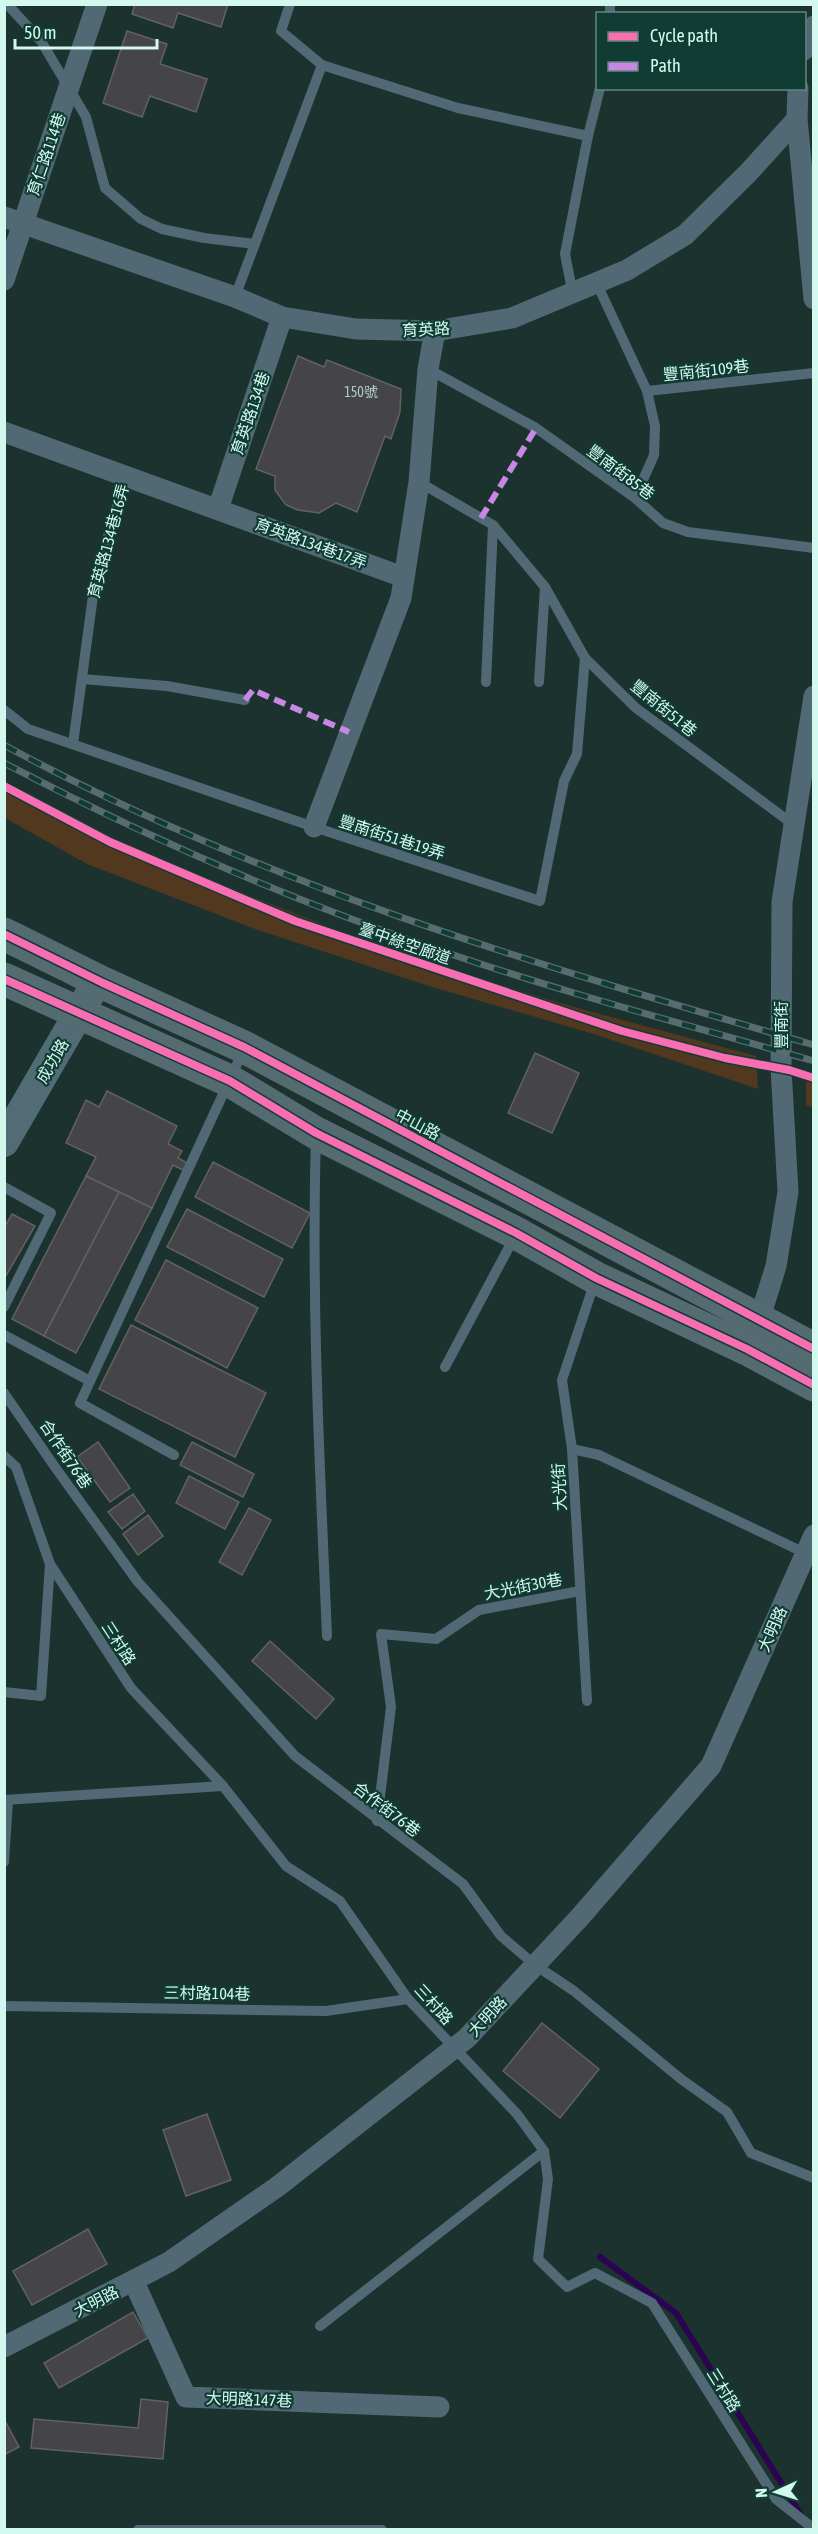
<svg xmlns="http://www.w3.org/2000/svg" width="818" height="2534" viewBox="0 0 818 2534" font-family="'Asap Condensed','Noto Sans TC',sans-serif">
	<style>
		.green { fill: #52381e }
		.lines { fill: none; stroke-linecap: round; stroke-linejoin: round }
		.stream { stroke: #2a0451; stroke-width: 6 }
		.building { fill: #454547; stroke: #626163; stroke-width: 1.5 }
		.lane { stroke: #506974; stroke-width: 10 }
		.street { stroke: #506974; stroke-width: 21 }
		.secondary { stroke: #516c75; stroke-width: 30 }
		.primary { stroke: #536b71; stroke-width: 33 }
		.rail-casing { stroke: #566c6f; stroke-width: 7 }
		.rail { stroke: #113c34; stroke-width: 4.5; stroke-dasharray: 14; stroke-linecap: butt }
		.quiet { stroke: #c787e3; stroke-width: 6; stroke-dasharray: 12 6; stroke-linecap: butt }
		.cycleway-casing { stroke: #113c34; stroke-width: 11 }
		.cycleway { stroke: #f96db3; stroke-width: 8 }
		.labels { text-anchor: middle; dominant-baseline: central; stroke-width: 4.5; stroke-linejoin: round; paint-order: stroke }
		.number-label { font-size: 14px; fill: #b0ccc5 }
		.street-label { font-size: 16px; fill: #d3f9ef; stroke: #113c34 }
	</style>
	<rect width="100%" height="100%" fill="#1b322e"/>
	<g class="green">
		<polygon points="5,783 68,818 149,856 396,953 574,1007 756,1056 758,1089 597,1035 432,987 255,929 87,864 5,818"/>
		<polygon points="806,1070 813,1072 813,1108 806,1105"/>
	</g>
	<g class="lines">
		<polyline class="stream" points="600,2257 676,2313 801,2515"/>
	</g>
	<g class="building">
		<polygon points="135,4 228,4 221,27 178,13 173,28 132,14"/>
		<polygon points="127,31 167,44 160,64 207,79 196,112 150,96 142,117 103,103"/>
		<polygon points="298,356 324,367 327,360 401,389 400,412 391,439 385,436 357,512 336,503 319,513 298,510 286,505 275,490 275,476 256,469"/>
		<polygon points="535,1053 579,1073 552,1133 508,1113"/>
		<polygon points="107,1091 177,1126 168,1144 182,1151 178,1158 187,1163 183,1170 173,1165 152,1208 86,1176 96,1157 66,1143 86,1100 99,1107"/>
		<polygon points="213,1162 310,1213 292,1248 195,1197"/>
		<polygon points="86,1176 119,1192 44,1336 12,1319"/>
		<polygon points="119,1192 152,1208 76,1353 44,1336"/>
		<polygon points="187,1209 283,1259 264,1297 167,1247"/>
		<polygon points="12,1214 35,1226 4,1279 4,1228"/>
		<polygon points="166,1260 258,1308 227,1368 135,1320"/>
		<polygon points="131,1325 266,1393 235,1457 99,1389"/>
		<polygon points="98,1442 130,1488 110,1502 77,1457"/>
		<polygon points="192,1442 254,1474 243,1497 180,1465"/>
		<polygon points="189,1476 239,1502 225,1529 176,1503"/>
		<polygon points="133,1494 145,1511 122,1529 108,1512"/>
		<polygon points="249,1508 271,1520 242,1575 219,1562"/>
		<polygon points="148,1515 163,1536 138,1555 123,1534"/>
		<polygon points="270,1641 334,1699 316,1719 252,1661"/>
		<polygon points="542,2023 599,2069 560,2118 503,2071"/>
		<polygon points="207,2114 231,2180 186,2196 163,2130"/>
		<polygon points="88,2229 107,2264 32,2305 13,2271"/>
		<polygon points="133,2312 148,2338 59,2388 44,2363"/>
		<polygon points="141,2399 168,2402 163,2459 31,2448 34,2419 138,2428"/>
		<polygon points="4,2419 19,2447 4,2455"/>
	</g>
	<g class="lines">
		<g class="lane">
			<polyline points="7,4 41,41 86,117 105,188 141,219 162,229 204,238 255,244"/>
			<polyline points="290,4 281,31 322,65 458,108 588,136"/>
			<polyline points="610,14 610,4"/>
			<polyline points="597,284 647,391 814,373"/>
			<polyline points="573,295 565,254 588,136 600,88"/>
			<polyline points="235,297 322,65"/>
			<polyline points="428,369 536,428 635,498 663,523 688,532 814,548"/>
			<polyline points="419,482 493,525 545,587 585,658 636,708 794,825"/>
			<polyline points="635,498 654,455 655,426 647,391"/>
			<polyline points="82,679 167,686 245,700"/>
			<polyline points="486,682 493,525"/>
			<polyline points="539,682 545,587"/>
			<polyline points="4,710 28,729 314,827 540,901 564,781 577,754 585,658"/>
			<polyline points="73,744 95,581 126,475"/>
			<path d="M316 1136C311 1303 320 1470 327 1636"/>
			<polyline points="4,1187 51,1213 4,1307"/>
			<polyline points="4,1335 90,1381"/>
			<polyline points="445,1367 515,1236"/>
			<polyline points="4,1393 55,1467 138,1582 295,1756 463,1884 501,1936 535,1965 574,1991 681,2079 727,2112 751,2153 814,2178"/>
			<polyline points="572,1449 599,1455 805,1553"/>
			<polyline points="174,1455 80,1403 243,1051"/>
			<polyline points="4,1456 16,1467 50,1564 131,1688 223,1786 286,1866 340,1901 408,1999 517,2114 544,2151 548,2179 538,2259 567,2287 595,2273 652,2303 776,2499 814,2529"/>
			<polyline points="4,1692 41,1696 50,1564"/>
			<polyline points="587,1701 572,1449 562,1380 595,1281"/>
			<polyline points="4,1800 223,1786"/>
			<polyline points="377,1821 391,1707 381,1634 436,1639 479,1610 580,1591"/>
			<polyline points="4,1862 8,1801"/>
			<polyline points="4,2006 326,2011 408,1999"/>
			<polyline points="320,2326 544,2151"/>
			<polyline points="138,2530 382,2530"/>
		</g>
		<g class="street">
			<polyline points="804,50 814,26"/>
			<polyline points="798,88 797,119 814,299"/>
			<polyline points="4,217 235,297 282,317 356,329 435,331 512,318 627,270 685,235 748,173 797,119"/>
			<polyline points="4,280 97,4"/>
			<polyline points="4,432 403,577"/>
			<polyline points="218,509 282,317"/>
			<polyline points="314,827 401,598 419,482 428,369 435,331"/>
			<polyline points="756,1330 776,1266 788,1192 781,1068 782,902 814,696"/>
			<polyline points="134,2282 186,2397 439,2407"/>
			<polyline points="4,2347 169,2262 277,2187 467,2038 580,1917 711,1766 814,1535"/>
		</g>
		<polyline class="secondary" points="4,1142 98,980"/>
		<g class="primary">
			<polyline points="4,934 103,983 244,1047 814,1349"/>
			<polyline points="4,979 230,1081 316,1133 516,1233 596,1278 747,1349 814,1385"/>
		</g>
		<g class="rail-casing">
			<g id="rail">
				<path d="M4 745C260 884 536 965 814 1045"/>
				<path d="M4 763C144 836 287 899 436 949 560 992 688 1025 814 1061"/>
			</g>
		</g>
		<use href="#rail" class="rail"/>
		<g class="quiet">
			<polyline points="481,518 536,428"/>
			<polyline points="245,700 253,690 349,732"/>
		</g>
		<g class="cycleway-casing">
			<g id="cycleway">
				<polyline points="4,786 110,842 295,921 622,1031 725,1058 789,1070 814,1078"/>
				<polyline points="4,934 103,983 244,1047 814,1349"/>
				<polyline points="4,979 230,1081 316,1133 516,1233 596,1278 747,1349 814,1385"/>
			</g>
		</g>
		<use href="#cycleway" class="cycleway"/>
	</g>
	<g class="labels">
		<g class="number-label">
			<text x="361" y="392">150號</text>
		</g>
		<g class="street-label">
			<text transform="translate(46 154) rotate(-71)">育仁路114巷</text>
			<text transform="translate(426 329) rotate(-3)">育英路</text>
			<text transform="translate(706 370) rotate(-6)">豐南街109巷</text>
			<text transform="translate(250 413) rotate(-71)">育英路134巷</text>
			<text transform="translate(621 472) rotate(37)">豐南街85巷</text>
			<text transform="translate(108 541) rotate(-75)">育英路134巷16弄</text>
			<text transform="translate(311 543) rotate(20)">育英路134巷17弄</text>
			<text transform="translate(664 708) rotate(39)">豐南街51巷</text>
			<text transform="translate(392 837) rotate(18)">豐南街51巷19弄</text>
			<text transform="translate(405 943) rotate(19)">臺中綠空廊道</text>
			<text transform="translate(781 1025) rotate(-90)">豐南街</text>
			<text transform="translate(52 1061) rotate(-60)">成功路</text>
			<text transform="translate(418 1124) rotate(28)">中山路</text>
			<text transform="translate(66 1454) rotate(56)">合作街76巷</text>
			<text transform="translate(559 1487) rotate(-93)">大光街</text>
			<text transform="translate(523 1586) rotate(-11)">大光街30巷</text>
			<text transform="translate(772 1629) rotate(-66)">大明路</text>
			<text transform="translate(119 1643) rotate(57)">三村路</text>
			<text transform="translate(387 1809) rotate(37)">合作街76巷</text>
			<text transform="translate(207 1993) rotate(1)">三村路104巷</text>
			<text transform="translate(434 2004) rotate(48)">三村路</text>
			<text transform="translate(487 2016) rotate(-47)">大明路</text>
			<text transform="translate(96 2301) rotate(-27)">大明路</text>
			<text transform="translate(724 2390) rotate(58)">三村路</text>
			<text transform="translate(249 2399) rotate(2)">大明路147巷</text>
		</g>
	</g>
	<rect width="818" height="2534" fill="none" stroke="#d3f9ef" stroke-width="12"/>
	<rect x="596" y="12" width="210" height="78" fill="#113c34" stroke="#5f887f" stroke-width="1.5"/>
	<rect x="608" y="32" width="30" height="9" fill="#f96db3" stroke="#5f887f" stroke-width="1.5"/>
	<text x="650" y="42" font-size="18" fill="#d3f9ef">Cycle path</text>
	<rect x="608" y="62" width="30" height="9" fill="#c787e3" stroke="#5f887f" stroke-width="1.5"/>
	<text x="650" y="72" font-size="18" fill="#d3f9ef">Path</text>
	<g transform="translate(776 2492) rotate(266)" stroke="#113c34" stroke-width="4.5" paint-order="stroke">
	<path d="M0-4.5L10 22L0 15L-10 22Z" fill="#d3f9ef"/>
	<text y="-9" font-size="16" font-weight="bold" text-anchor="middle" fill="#d3f9ef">N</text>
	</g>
	<path d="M15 39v9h142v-9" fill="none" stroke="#d3f9ef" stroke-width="3"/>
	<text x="24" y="39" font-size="18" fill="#d3f9ef" stroke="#113c34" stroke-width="4.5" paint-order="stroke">50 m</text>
</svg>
